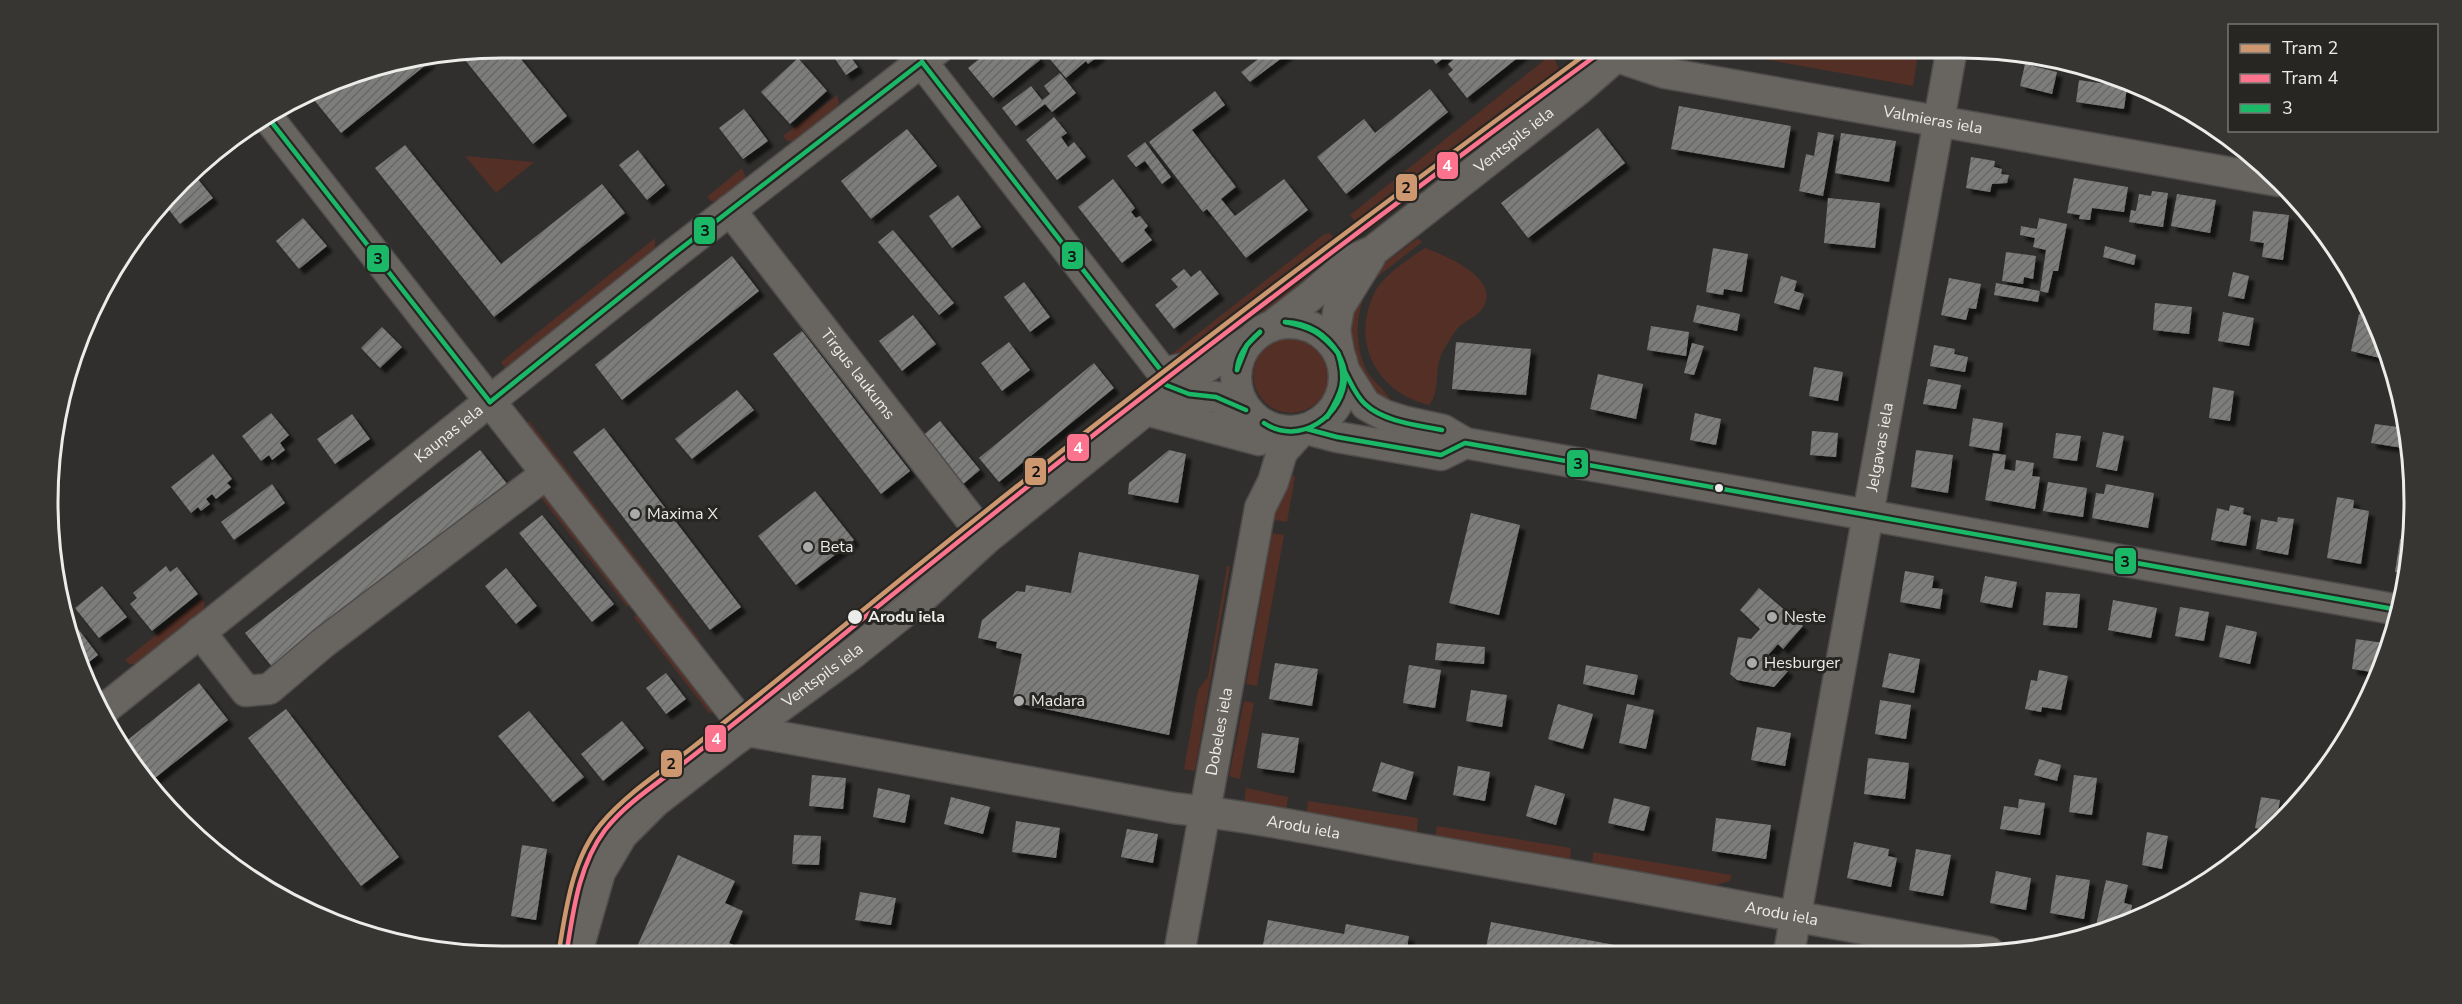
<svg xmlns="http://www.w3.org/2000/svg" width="2462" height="1004" viewBox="0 0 2462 1004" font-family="'Nunito Sans',sans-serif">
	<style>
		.green { fill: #532f25 }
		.building { fill: url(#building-hatch); filter: url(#shadow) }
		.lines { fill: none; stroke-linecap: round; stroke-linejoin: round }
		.minor-casing { stroke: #4e4d4c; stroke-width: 33 }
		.minor { stroke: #686460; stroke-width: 30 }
		.tram { stroke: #6f6b6a; stroke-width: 1.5 }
		.bus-1-casing { stroke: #272623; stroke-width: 9 }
		.bus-1 { stroke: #1ab867; stroke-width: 4.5 }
		.tram-1-casing { stroke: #272623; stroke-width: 9 }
		.tram-2-casing { stroke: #272623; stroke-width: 9 }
		.tram-1 { stroke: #cd976f; stroke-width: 4.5 }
		.tram-2 { stroke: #fc738d; stroke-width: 4.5 }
		.bus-dot { fill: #ececea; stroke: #272623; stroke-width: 2 }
		.poi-dot { fill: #aaaaa8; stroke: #272623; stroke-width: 2 }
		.labels { text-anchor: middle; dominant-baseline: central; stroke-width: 6; stroke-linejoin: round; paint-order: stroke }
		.street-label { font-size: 16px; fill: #ececea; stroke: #272623 }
		.poi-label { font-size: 16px; fill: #ececea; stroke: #272623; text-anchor: start }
		.stop-label { font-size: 16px; font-weight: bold; fill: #ececea; stroke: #272623; text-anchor: start }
		.rim { fill: none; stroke: #ececea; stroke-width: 3 }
		.line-badge { stroke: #272623; stroke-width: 2 }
		.badge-label { font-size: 16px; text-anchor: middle; font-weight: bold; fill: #fff }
		.pale-badge-label { font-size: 16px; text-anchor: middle; font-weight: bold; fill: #111 }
	</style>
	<defs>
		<pattern id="building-hatch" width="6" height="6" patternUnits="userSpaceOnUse" patternTransform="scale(1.5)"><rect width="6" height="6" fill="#7d7d7c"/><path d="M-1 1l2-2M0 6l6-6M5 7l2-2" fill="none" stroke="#676766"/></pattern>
		<filter id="shadow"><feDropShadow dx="5.5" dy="5.5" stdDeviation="1.5" flood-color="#0009"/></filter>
	</defs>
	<rect width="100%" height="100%" fill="#302f2e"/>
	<g class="green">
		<polygon points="1702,48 1919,48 1913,86"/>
		<polygon points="1552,54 1564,81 1375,226 1367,230 1361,229 1350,215"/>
		<polygon points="837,95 839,103 836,108 793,141 787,141 783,136"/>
		<polygon points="465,156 534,162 496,193"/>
		<polygon points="742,168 746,178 717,202 711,201 707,197"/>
		<polygon points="1329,233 1335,238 1337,250 1331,261 1277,310 1259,316 1243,327 1226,346 1204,358 1172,354 1323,235"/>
		<polygon points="655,238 655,248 639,264 512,364 505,368 501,362"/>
		<path d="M1418 238 1422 242 1372 281C1355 307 1353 344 1367 371 1375 385 1391 393 1394 409L1387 408 1356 366 1354 353 1347 342 1345 314 1373 272Z"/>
		<path d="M1425 248C1444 255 1499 277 1484 306 1479 316 1468 319 1460 326 1453 332 1447 345 1442 353 1434 369 1441 391 1429 405 1376 393 1349 340 1376 290 1385 274 1410 258 1425 248Z"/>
		<circle cx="1291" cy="375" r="38"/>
		<polygon points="529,421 700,640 696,645 525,425"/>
		<polygon points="1285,469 1295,477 1287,522 1274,520"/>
		<polygon points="543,490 632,602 627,607 538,494"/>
		<polygon points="1272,533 1284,535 1257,686 1246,684"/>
		<polygon points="1227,566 1230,566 1195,771 1184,769 1198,690 1208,677"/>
		<polygon points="202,598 205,604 203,610 136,664 129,664 125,660"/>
		<polygon points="639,612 716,709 710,714 634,617"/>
		<polygon points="1244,701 1254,703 1240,779 1229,776"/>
		<polygon points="1246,788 1288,797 1286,812 1244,804"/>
		<polygon points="1308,801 1418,818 1417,832 1306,816"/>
		<polygon points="1437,826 1571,848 1570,861 1435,839"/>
		<polygon points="1593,852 1732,875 1730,881 1716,885 1592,865"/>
	</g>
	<g class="building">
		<polygon points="502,48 512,48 567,116 533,144 461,55"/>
		<polygon points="833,48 844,48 858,67 846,75 829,50"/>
		<polygon points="993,48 1041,48 1035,53 1040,60 993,98 968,68"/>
		<polygon points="1061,48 1094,48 1100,55 1088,64 1086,61 1066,78 1049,58"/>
		<polygon points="1273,48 1295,48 1250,82 1241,72"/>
		<polygon points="1424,48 1440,48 1446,56 1436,64"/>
		<polygon points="1468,48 1530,48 1467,98 1448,74 1453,70 1448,64"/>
		<polygon points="798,58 827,91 790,124 761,92"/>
		<polygon points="432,60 341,133 315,101 345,77 356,72"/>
		<polygon points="2025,64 2057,72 2052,94 2020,86"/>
		<polygon points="1060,73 1076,93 1052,112 1045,104 1016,126 1002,108 1031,86 1042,100 1050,94 1044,86"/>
		<polygon points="2079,80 2127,87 2124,109 2076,102"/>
		<polygon points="1430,89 1448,112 1346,194 1317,157 1364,119 1375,133"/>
		<polygon points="1215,91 1225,105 1192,130 1236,187 1221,199 1235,216 1284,179 1308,210 1246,258 1207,209 1203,212 1149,142"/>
		<polygon points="1679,106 1791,126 1784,168 1671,149"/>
		<polygon points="744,109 768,141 743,159 719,128"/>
		<polygon points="1054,117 1067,133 1061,137 1068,147 1074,142 1086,157 1057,180 1026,140"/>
		<polygon points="1598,128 1625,163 1528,238 1501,203"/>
		<polygon points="907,129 937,166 871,219 841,181"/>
		<polygon points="1818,132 1834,135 1823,196 1799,191 1806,154 1814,156"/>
		<polygon points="1841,133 1896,141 1889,182 1835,173"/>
		<polygon points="1145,142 1171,177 1162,184 1145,161 1136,167 1127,156"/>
		<polygon points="405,145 501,264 602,184 625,213 494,317 375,168"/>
		<polygon points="638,150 665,185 647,200 619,165"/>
		<polygon points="1971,157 1995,161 1994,167 2002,169 2001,174 2009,175 2007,183 1992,184 1990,192 1966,188"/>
		<polygon points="193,173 213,198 180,224 166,206"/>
		<polygon points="2074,178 2128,187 2124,212 2092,208 2090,220 2079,219 2080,215 2067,213"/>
		<polygon points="1113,179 1135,208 1131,212 1136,218 1140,216 1148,226 1144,230 1152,240 1122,263 1078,207"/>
		<polygon points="2152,191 2168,193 2163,227 2129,222 2131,210 2136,211 2139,194 2151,196"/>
		<polygon points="2177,194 2216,200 2210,233 2171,226"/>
		<polygon points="958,195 981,227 952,248 929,216"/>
		<polygon points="1828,198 1880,203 1875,248 1824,243"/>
		<polygon points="2253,211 2289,215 2283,260 2262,257 2264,243 2250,241"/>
		<polygon points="303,218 327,246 299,269 276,241"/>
		<polygon points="2039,218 2067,224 2058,271 2053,271 2048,293 2040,291 2046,250 2033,247 2035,238 2020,235 2021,226 2037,229"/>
		<polygon points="893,230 954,303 939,315 878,242"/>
		<polygon points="2105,246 2136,255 2134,265 2103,257"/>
		<polygon points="1713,248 1748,254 1742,292 1724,289 1723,295 1706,292"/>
		<polygon points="2006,252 2036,256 2033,279 2024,277 2023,284 2002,281"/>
		<polygon points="732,256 759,291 622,400 595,365"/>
		<polygon points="1184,269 1191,277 1200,270 1219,294 1174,329 1155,305 1178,287 1171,279"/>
		<polygon points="2233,272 2249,276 2244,299 2228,296"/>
		<polygon points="1781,276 1797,281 1794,291 1804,294 1799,310 1774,303"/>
		<polygon points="1949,278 1981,284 1976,309 1969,308 1966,320 1941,315"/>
		<polygon points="1024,282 1050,317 1030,332 1004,297"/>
		<polygon points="1996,283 2040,291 2038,302 1994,295"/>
		<polygon points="2155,303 2192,307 2189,334 2153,330"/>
		<polygon points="1697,305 1740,314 1737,331 1693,322"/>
		<polygon points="2223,312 2254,318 2249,346 2218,341"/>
		<polygon points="2359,314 2373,317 2377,327 2374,338 2382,340 2388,360 2351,351"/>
		<polygon points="913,315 936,344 902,371 879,341"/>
		<polygon points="1651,326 1689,332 1686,356 1647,350"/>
		<polygon points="382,327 402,347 380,368 361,348"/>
		<polygon points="802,331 910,471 881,494 773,354"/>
		<polygon points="1009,342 1030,370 1002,391 981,363"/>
		<polygon points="1456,342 1531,349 1526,395 1452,389"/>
		<polygon points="1692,343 1704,346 1694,375 1684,373"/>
		<polygon points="1934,345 1955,349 1954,354 1968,357 1965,372 1930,366"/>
		<polygon points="1094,363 1114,388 999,482 979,458"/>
		<polygon points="1814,367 1843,372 1838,401 1809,396"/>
		<polygon points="1598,374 1643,384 1636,419 1590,409"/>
		<polygon points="1928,379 1961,385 1956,409 1923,404"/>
		<polygon points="2213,387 2234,391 2230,421 2209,418"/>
		<polygon points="737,390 754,410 692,459 675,439"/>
		<polygon points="271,413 289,435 280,443 285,450 272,460 269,455 261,461 242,436"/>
		<polygon points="1695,413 1721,419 1716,445 1690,440"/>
		<polygon points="352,414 370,439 335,464 317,439"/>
		<polygon points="1973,418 2003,423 1999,451 1969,446"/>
		<polygon points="940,421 980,470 962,485 922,436"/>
		<polygon points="2375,424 2406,428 2409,449 2371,443"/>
		<polygon points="604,428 741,607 710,630 573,452"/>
		<polygon points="1812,431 1838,433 1836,457 1810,455"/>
		<polygon points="2103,432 2124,436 2117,471 2096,467"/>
		<polygon points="2056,433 2081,436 2077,461 2053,458"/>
		<polygon points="480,450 508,485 273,668 245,633"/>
		<polygon points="1169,450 1186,454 1178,503 1128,494 1129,483"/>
		<polygon points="1916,450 1953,455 1948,493 1911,487"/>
		<polygon points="1993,453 2006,455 2004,469 2015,471 2016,460 2034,463 2032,476 2040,477 2035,509 1985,500"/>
		<polygon points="213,454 232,479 227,483 231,487 216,499 212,494 206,499 210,504 201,511 198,507 191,513 171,487"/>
		<polygon points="2048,482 2087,488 2083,517 2043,511"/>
		<polygon points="272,484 285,503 234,540 221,522"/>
		<polygon points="2106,484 2154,493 2148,528 2092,518 2096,493 2104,494"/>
		<polygon points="2408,485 2413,486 2412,513 2404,512"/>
		<polygon points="815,491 854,540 796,585 758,536"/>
		<polygon points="2337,497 2354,500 2353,508 2369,511 2361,564 2327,558"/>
		<polygon points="2230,505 2244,508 2243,514 2251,516 2246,546 2211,540 2217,508 2229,511"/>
		<polygon points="1471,513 1520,525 1499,615 1449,603"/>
		<polygon points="542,515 614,604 592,622 519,533"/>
		<polygon points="2278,517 2294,519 2288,555 2256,549 2261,519 2277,522"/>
		<polygon points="2400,539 2411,541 2407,574 2395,572"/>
		<polygon points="1079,552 1199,575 1169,735 1012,702 1022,654 996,648 997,642 978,638 982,620 1017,591 1025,592 1026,585 1071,593"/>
		<polygon points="166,566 170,572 177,567 198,594 152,631 130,604 137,598 133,593"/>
		<polygon points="506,568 537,606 516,624 485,586"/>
		<polygon points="1905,571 1934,576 1932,588 1943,589 1940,609 1900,602"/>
		<polygon points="1985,576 2017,582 2012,608 1980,602"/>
		<polygon points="102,586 127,617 99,638 75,608"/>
		<polygon points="1759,588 1803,626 1783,649 1778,644 1768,655 1788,671 1774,687 1737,680 1730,674 1738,637 1751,639 1760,629 1740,610"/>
		<polygon points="2046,592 2080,594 2077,628 2043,625"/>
		<polygon points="2113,600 2157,608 2151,638 2108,630"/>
		<polygon points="2180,607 2209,612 2204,641 2175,636"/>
		<polygon points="2226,625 2257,632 2250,664 2219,657"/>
		<polygon points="79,630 98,655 80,669 71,637"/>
		<polygon points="2356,639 2391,644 2378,673 2352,669"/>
		<polygon points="1437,643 1485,647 1484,664 1435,660"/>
		<polygon points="1889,653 1920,659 1914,693 1882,687"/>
		<polygon points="1275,663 1318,669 1312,706 1269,699"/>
		<polygon points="1409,665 1441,670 1435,708 1403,703"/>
		<polygon points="1586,665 1638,675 1634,695 1583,684"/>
		<polygon points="2039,670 2068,676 2061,710 2042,707 2041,712 2025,709 2031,680 2037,681"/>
		<polygon points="666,673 686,699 666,714 646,688"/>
		<polygon points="199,683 228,720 150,782 120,746"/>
		<polygon points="1471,690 1507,695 1502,727 1466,721"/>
		<polygon points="1880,700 1911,705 1906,739 1875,734"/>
		<polygon points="1558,704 1593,714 1583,749 1548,739"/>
		<polygon points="1627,704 1654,710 1646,749 1619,743"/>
		<polygon points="286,709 399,857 361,886 248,738"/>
		<polygon points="529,711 584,777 553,802 498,736"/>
		<polygon points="622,721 644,748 603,781 581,754"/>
		<polygon points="1757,727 1791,733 1785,766 1751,760"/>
		<polygon points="1262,733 1299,738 1294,773 1257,768"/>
		<polygon points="1868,758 1909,763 1905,799 1864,794"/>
		<polygon points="2039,759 2061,765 2057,781 2034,775"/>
		<polygon points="1381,762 1414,772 1406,800 1372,791"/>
		<polygon points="1458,766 1490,772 1485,801 1453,795"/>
		<polygon points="812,775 846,778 843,809 809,806"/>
		<polygon points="2074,775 2097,778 2092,815 2069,812"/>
		<polygon points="1535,785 1565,794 1556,825 1526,816"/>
		<polygon points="878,788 910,795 905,823 873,817"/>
		<polygon points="951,797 990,807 983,834 944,824"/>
		<polygon points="2261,797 2280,800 2276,824 2270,831 2255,828"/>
		<polygon points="1614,798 1650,807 1644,831 1608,823"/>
		<polygon points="2019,799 2045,803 2040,835 2000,829 2004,806 2018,808"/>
		<polygon points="1716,818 1771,825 1766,859 1712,851"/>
		<polygon points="1016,821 1060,828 1056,858 1012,852"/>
		<polygon points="1127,829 1158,834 1153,863 1121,857"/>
		<polygon points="2147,832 2168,836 2162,869 2142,865"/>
		<polygon points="794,835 821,836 819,865 792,864"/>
		<polygon points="1854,842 1889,849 1888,856 1897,858 1891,887 1847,878"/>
		<polygon points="522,845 547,849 536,920 511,916"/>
		<polygon points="1916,849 1951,855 1943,896 1909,890"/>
		<polygon points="678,855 735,881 725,903 743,911 729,943 740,948 737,955 650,956 636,949"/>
		<polygon points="1996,871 2031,878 2026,910 1990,903"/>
		<polygon points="2056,875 2090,880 2084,919 2050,913"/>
		<polygon points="2106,880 2128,885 2124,903 2132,905 2129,923 2098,931 2095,930"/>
		<polygon points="860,892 896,898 891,925 855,920"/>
		<polygon points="1268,920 1344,934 1346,924 1409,936 1406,954 1261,954"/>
		<polygon points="1491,922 1653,952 1653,953 1485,953"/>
	</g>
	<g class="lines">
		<g class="minor-casing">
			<g id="minor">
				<polyline points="911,48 1163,373 1166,385 1189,394 1216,397 1246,410"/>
				<path id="s1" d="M1591 48 1665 73 2278 181"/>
				<path id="s2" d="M266 115 748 731 1173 808C1260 817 1346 836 1432 851 1618 883 1803 918 1989 952"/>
				<path id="s3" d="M730 210 986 539"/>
				<circle cx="1290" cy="377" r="54"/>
				<path id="s4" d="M1272 326 1312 295 1352 260 1373 251 1578 90 1626 48"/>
				<polyline points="1339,353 1335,330 1339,307 1370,257"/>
				<polyline points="1345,372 1366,405 1384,415 1406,422 1443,430 1465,443 2399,610"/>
				<polyline points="1163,373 1181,369 1205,368 1249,341"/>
				<polyline points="1146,410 1259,440"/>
				<polyline points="1307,429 1337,437 1441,455 1465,443"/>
				<polyline points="200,632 246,691 269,689 323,643 546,474"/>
				<path id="s5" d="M102 711 675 253 939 48"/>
				<path id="s6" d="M1789 953 1952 48"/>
				<path id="s7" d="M1179 954 1260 508 1273 482 1282 452 1302 430"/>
				<path id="s8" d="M576 956 600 872 622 835 655 802 731 743 852 654 923 597 986 539 1172 389"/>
			</g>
		</g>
		<use href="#minor" class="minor"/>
		<path class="tram" d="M780 677C856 631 935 575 991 506"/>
		<g class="bus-1-casing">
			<g id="bus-1">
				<polyline points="922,62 1163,373 1166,385 1189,394 1216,397 1246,410"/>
				<polyline points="266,115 490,402"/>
				<path d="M1285 322C1311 327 1321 333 1338 353"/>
				<path d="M1285 322C1308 323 1326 334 1338 353"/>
				<path d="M1237 370C1238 354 1248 342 1260 332"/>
				<polyline points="1237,370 1247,345 1260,332"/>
				<path d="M1345 372C1351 383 1356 396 1365 404 1384 422 1418 425 1442 430"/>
				<polyline points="490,402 675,253 922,62"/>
				<path d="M1327 417C1342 392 1347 381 1338 353"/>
				<path d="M1264 423C1299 447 1345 416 1345 375 1345 368 1341 359 1338 353"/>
				<polyline points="1307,429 1337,437 1441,455 1465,443 2399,610"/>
			</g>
		</g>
		<use href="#bus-1" class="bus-1"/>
		<g class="tram-1-casing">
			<path id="tram-1" d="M558 956C566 911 571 860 601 824 627 793 662 771 693 747 743 708 792 668 841 628 1086 427 1339 236 1594 48"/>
		</g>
		<g class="tram-2-casing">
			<path id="tram-2" d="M566 956C573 913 578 866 605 830 626 803 658 783 685 762 733 725 780 687 827 648 1078 442 1337 246 1598 54"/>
		</g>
		<use href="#tram-1" class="tram-1"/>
		<use href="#tram-2" class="tram-2"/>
	</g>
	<g class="bus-dot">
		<circle cx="1719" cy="488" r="5"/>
		<circle cx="855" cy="617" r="8"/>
	</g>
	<g class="poi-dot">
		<circle cx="635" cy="514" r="6"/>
		<circle cx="808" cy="547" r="6"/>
		<circle cx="1772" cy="617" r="6"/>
		<circle cx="1752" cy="663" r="6"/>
		<circle cx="1019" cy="701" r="6"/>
	</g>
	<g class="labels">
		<g class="street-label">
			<text stroke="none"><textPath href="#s1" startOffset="350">Valmieras iela</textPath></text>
			<text stroke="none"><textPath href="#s4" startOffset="306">Ventspils iela</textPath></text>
			<text stroke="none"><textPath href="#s3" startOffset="208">Tirgus laukums</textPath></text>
			<text stroke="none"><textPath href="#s5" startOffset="444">Kauņas iela</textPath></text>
			<text stroke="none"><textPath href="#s6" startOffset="514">Jelgavas iela</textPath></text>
			<text stroke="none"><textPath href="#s8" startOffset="387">Ventspils iela</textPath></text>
			<text stroke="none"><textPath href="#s7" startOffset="226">Dobeles iela</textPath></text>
			<text stroke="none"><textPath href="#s2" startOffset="1346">Arodu iela</textPath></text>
			<text stroke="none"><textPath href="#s2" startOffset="1832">Arodu iela</textPath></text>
		</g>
		<g class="poi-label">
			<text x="647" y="514">Maxima X</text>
			<text x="820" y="547">Beta</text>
			<text x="1784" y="617">Neste</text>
			<text x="1764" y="663">Hesburger</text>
			<text x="1031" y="701">Madara</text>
		</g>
		<g class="stop-label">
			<text x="868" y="617">Arodu iela</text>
		</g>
	</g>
	<path d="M0 0H2462V1004H0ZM502 58H1960A444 444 0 0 1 2404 502V502A444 444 0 0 1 1960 946H502A444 444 0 0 1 58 502V502A444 444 0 0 1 502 58Z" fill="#373633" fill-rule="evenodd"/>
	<path class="rim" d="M502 58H1960A444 444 0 0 1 2404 502V502A444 444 0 0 1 1960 946H502A444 444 0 0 1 58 502V502A444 444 0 0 1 502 58Z"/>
	<g class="line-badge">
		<rect x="1436" y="151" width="23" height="29" rx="6" fill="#fc738d"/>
		<rect x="1395" y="173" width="23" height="29" rx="6" fill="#cd976f"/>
		<rect x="693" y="216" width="23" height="29" rx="6" fill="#1ab867"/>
		<rect x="1061" y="241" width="23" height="29" rx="6" fill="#1ab867"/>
		<rect x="366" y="244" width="24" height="29" rx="6" fill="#1ab867"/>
		<rect x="1066" y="433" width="24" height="29" rx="6" fill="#fc738d"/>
		<rect x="1566" y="449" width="23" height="29" rx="6" fill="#1ab867"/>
		<rect x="1024" y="457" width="23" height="29" rx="6" fill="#cd976f"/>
		<rect x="2114" y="547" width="23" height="28" rx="6" fill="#1ab867"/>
		<rect x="704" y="724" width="23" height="29" rx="6" fill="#fc738d"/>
		<rect x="660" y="749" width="23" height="29" rx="6" fill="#cd976f"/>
	</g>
	<g class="badge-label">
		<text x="1447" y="171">4</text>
		<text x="1078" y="453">4</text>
		<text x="716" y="744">4</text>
	</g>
	<g class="pale-badge-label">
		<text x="1406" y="193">2</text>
		<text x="705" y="236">3</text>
		<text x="1072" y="262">3</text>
		<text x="378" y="264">3</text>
		<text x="1578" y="469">3</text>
		<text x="1036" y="477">2</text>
		<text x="2125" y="567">3</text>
		<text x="671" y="769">2</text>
	</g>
	<rect x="2228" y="24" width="210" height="108" fill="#272623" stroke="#767573" stroke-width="1.5"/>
	<rect x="2240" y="44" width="30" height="9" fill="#cd976f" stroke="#767573" stroke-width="1.5"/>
	<text x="2282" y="54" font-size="18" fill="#ececea">Tram 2</text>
	<rect x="2240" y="74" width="30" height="9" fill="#fc738d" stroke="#767573" stroke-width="1.5"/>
	<text x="2282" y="84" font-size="18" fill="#ececea">Tram 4</text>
	<rect x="2240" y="104" width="30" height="9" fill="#1ab867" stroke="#767573" stroke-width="1.5"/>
	<text x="2282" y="114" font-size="18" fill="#ececea">3</text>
</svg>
